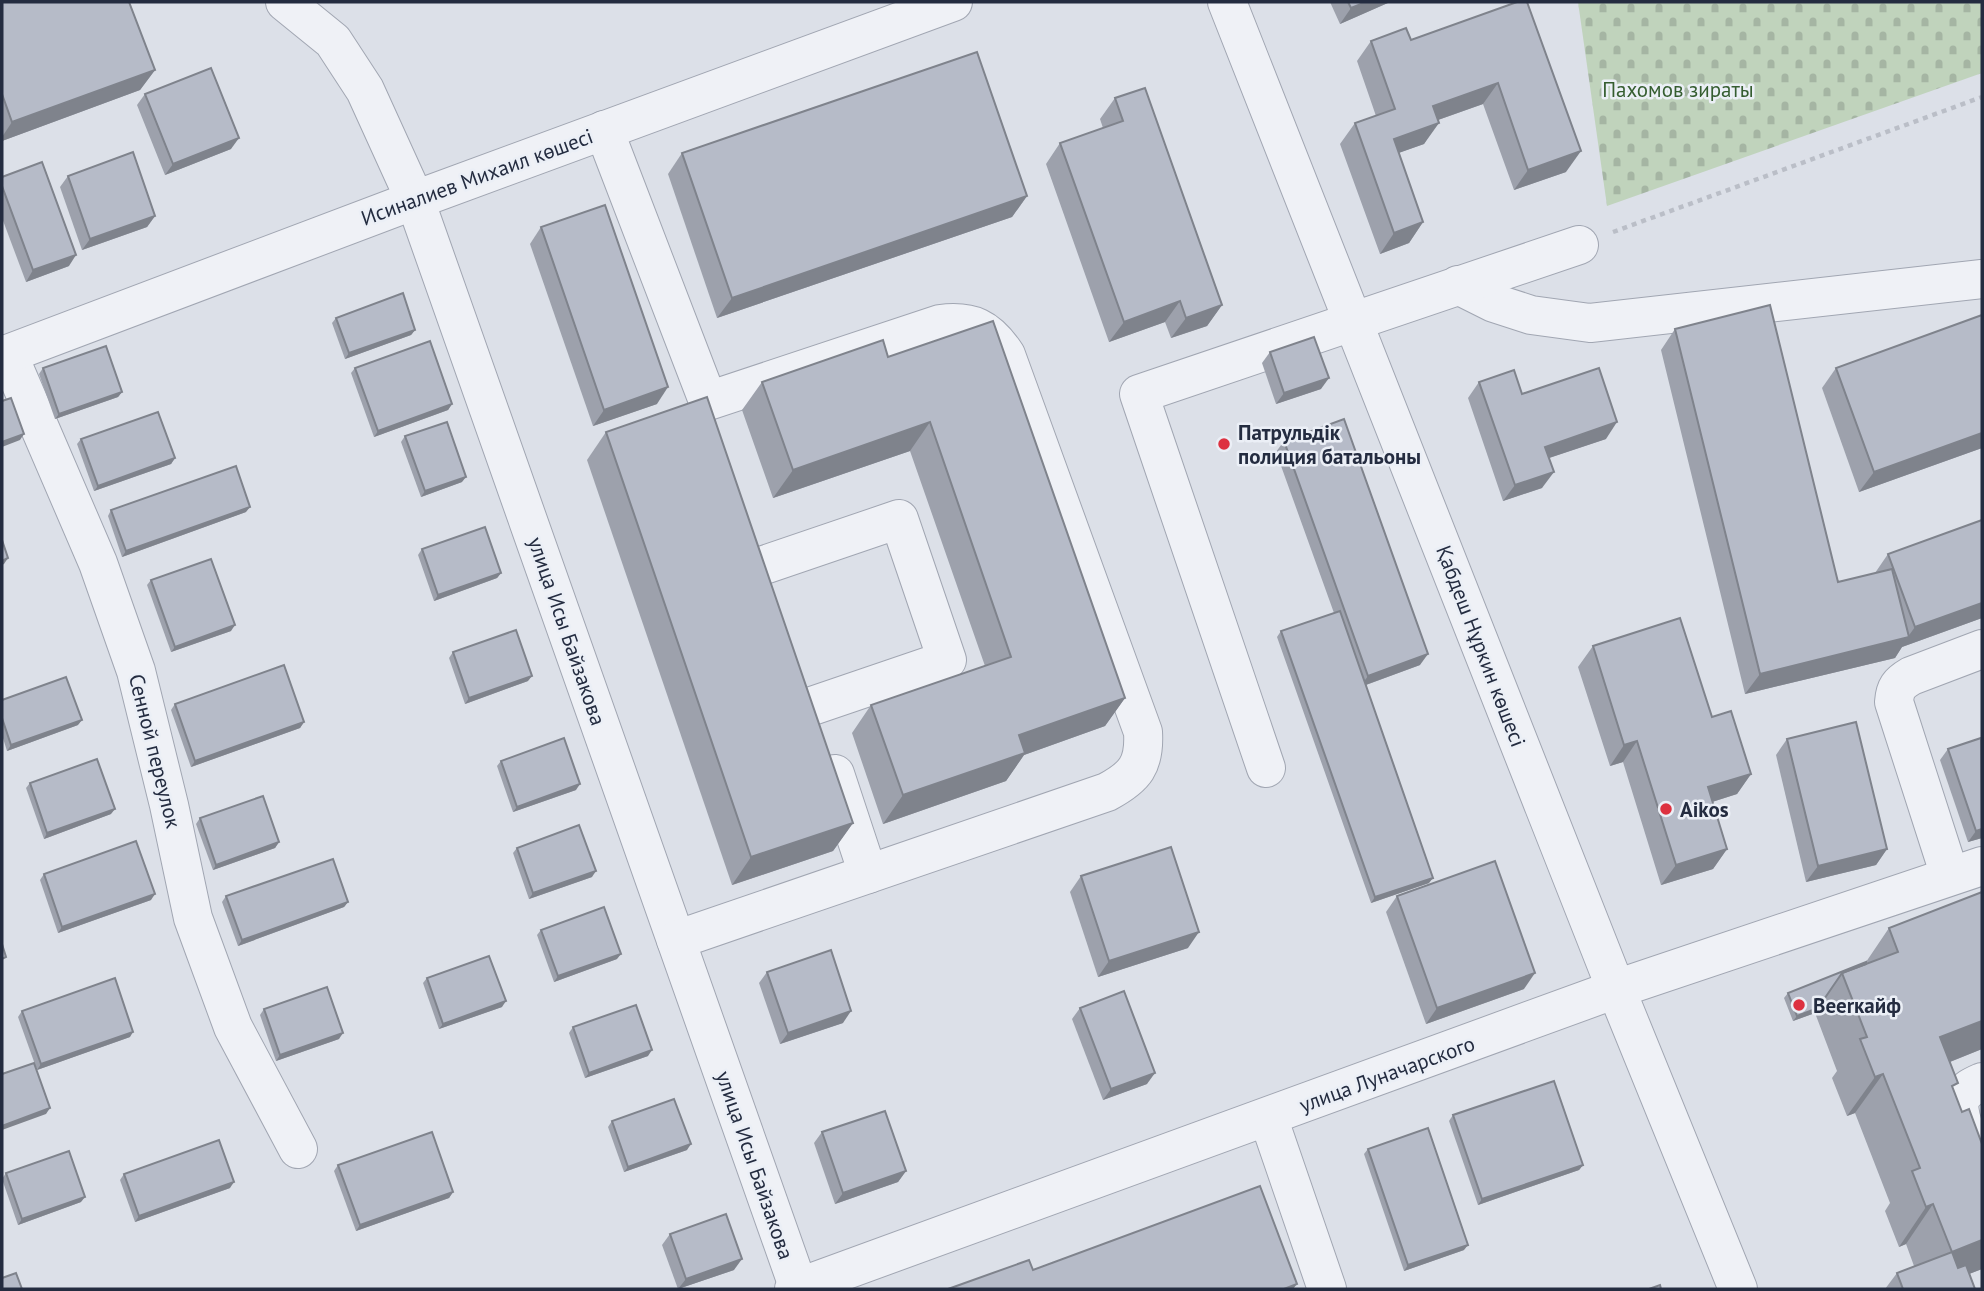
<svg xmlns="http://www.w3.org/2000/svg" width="1984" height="1291" viewBox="0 0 1984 1291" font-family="'PT Sans',sans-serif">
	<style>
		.cemetery { fill: url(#cemetery-stones) }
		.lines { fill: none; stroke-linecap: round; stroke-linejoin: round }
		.minor-casing { stroke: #a1a6b2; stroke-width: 40 }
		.path { stroke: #babec7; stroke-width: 4.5; stroke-dasharray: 5 5; stroke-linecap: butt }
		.minor { stroke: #eff1f6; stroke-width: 38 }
		.wall { fill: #9da1ac }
		.shaded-wall { fill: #7f838c }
		.building { fill: #b6bbc8; stroke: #7f838c; stroke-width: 2 }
		.poi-dot { fill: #dd3140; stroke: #ebeff6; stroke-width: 2.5 }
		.labels { text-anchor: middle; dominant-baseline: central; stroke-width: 5; stroke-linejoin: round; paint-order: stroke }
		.park-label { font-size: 21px; fill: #355d30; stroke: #ebeff6 }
		.street-label { font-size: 21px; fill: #242c40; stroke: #ebeff6 }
		.poi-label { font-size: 21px; font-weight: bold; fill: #242c40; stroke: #ebeff6; text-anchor: start }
	</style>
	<defs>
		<pattern id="cemetery-stones" width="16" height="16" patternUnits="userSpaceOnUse" patternTransform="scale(1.75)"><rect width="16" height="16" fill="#c0d3bc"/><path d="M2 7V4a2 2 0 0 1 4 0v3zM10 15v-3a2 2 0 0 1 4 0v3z" fill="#a5b5a3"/></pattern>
	</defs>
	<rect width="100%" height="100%" fill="#dce0e8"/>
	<polygon class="cemetery" points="1578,2 1982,2 1982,73 1607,206"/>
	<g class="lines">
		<g class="minor-casing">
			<g id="minor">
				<polyline points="285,2 333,41 365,90 415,200 799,1289"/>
				<polyline points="1227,2 1616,989 1738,1289"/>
				<path d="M604 130 708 401 940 324C972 320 988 328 1006 355L1143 732C1145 765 1135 777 1107 792L676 940"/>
				<polyline points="1458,285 1494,303 1531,315 1590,323 1982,279"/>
				<polyline points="8,354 98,563 136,671 169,805 193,918 233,1027 298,1149"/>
				<polyline points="2,356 415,200 953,2"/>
				<polyline points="764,565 899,519 947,660 812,706"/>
				<polyline points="1266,768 1139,394 1579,245"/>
				<polyline points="835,774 868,874"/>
				<path d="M1950 876 1894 702C1895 688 1899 683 1911 676L1982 649"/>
				<path d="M1982 1082C1973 1086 1966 1089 1961 1098 1953 1113 1976 1155 1982 1170"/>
				<polyline points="1268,1117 1327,1289"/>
				<polyline points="794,1289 1616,989 1982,866"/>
			</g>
		</g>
		<polyline class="path" points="1613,232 1982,97"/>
		<use href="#minor" class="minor"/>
	</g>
	<g class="wall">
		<polygon points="2,2 155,70 140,90 2,141"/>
		<polygon points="1330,2 1390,2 1340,24"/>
		<polygon points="1517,2 1566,172 1514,190 1483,104 1438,120 1424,144 1398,153 1423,222 1409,243 1380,254 1340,144 1355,123 1376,116 1357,61 1371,41 1411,40"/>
		<polygon points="145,94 231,149 165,175 137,105"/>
		<polygon points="1115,98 1222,305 1207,326 1171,338 1165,322 1109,342 1046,164 1060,143 1103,128 1100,119"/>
		<polygon points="682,153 1027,196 1012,217 717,318 668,174"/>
		<polygon points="68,176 155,216 147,227 82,250 60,187"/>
		<polygon points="2,177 69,266 26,282 2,218"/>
		<polygon points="541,227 657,404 593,426 530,244"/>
		<polygon points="1982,315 1982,448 1859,492 1822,388 1836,368"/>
		<polygon points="336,318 415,330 411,335 345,359 332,323"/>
		<polygon points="1675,329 1838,582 1875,573 1888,554 1982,520 1982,618 1902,647 1895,658 1745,694 1661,350"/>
		<polygon points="1270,352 1321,389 1276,404 1262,363"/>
		<polygon points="888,357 1125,698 1105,726 1024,755 1006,781 883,824 852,733 871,705 985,666 910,451 773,498 742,410 762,382"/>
		<polygon points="43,368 122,392 118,397 55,419 39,374"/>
		<polygon points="355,368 452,404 448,410 374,437 351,373"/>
		<polygon points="1479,382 1522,394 1606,439 1549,458 1542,488 1503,501 1468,398"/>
		<polygon points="606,432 853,823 833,851 732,885 587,460"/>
		<polygon points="405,436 462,482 421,497 401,442"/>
		<polygon points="81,439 175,458 171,464 94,491 77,444"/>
		<polygon points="1284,441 1420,665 1366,685 1429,883 1371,903 1277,637 1281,631 1334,613 1276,452"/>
		<polygon points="111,510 246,512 122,557 108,516"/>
		<polygon points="422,549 501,573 497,578 434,601 418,555"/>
		<polygon points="151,580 231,631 171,652 147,585"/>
		<polygon points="1593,646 1712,717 1751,774 1737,794 1712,802 1727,849 1713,869 1661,885 1623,762 1610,766 1578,667"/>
		<polygon points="453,652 528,681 465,704 449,658"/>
		<polygon points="2,700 78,725 7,751 2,735"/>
		<polygon points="175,704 304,722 300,728 191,767 171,710"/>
		<polygon points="1787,739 1887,849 1876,865 1806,882 1776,755"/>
		<polygon points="1982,740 1982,838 1968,842 1940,760 1948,749"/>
		<polygon points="501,761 576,790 513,812 497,766"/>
		<polygon points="30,783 111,814 44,839 26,788"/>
		<polygon points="200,818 279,842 275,848 213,870 196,824"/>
		<polygon points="517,848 592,877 529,899 513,853"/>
		<polygon points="44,874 151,900 58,933 40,880"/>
		<polygon points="1081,876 1188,948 1098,977 1070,892"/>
		<polygon points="226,896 348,902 344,907 238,946 222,902"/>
		<polygon points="1397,896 1524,989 1426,1024 1386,912"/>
		<polygon points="1889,928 1982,1049 1950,1062 1953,1090 1982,1269 1969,1274 1975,1289 1885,1289 1897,1273 1914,1266 1906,1244 1899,1247 1885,1211 1890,1203 1855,1113 1847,1116 1832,1078 1837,1071 1815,1013 1793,1021 1784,998 1788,993 1866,962"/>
		<polygon points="541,930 617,959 554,982 537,935"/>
		<polygon points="767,972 843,1023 780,1044 759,983"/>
		<polygon points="427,978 502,1007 439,1029 423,983"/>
		<polygon points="1080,1008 1147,1084 1103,1100 1072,1019"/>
		<polygon points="264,1009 339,1039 276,1061 260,1015"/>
		<polygon points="22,1011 130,1037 37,1070 18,1017"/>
		<polygon points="573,1027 648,1056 585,1078 569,1033"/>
		<polygon points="1453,1115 1583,1165 1579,1170 1478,1205 1449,1121"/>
		<polygon points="612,1121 687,1150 624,1172 608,1127"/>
		<polygon points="822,1132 906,1171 898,1182 835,1204 814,1143"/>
		<polygon points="1368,1149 1464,1250 1404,1271 1364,1154"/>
		<polygon points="338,1165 453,1192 449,1198 356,1231 334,1171"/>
		<polygon points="6,1173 81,1202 18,1225 2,1179"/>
		<polygon points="124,1174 230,1188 135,1222 120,1180"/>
		<polygon points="670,1234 734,1270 678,1289 662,1245"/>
	</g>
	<g class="shaded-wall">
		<polygon points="1366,2 1390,2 1340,24 1351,8"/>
		<polygon points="155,70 140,90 2,141 2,137 12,122"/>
		<polygon points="1498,83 1483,104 1418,127 1433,106"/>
		<polygon points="1439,123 1424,144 1379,160 1394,139"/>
		<polygon points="239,138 231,149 165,175 173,164"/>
		<polygon points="1581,151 1566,172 1514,190 1528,170"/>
		<polygon points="1027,196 1012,217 717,318 732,298"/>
		<polygon points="155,216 147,227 82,250 90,239"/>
		<polygon points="1423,222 1409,243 1380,254 1394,233"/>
		<polygon points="76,255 69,266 26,282 33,270"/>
		<polygon points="1180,301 1165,322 1109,342 1124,322"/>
		<polygon points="1222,305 1207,326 1171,338 1186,318"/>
		<polygon points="415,330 411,335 345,359 349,353"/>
		<polygon points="1329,378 1321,389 1276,404 1284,393"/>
		<polygon points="668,387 657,404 593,426 604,410"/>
		<polygon points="122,392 118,397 55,419 59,414"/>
		<polygon points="452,404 448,410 374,437 378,431"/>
		<polygon points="930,422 910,451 773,498 793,470"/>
		<polygon points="1617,422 1606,439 1534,463 1545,447"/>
		<polygon points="1982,433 1982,448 1859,492 1874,472"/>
		<polygon points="24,434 20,440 2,447 2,442"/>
		<polygon points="175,458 171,464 94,491 98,486"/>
		<polygon points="1554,472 1542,488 1503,501 1515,485"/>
		<polygon points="466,477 462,482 421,497 425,491"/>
		<polygon points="250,507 246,512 122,557 126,551"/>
		<polygon points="8,558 4,564 2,565 2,561"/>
		<polygon points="501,573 497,578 434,601 438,595"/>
		<polygon points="1982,603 1982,618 1902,647 1895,658 1745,694 1760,674 1907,638 1915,627"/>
		<polygon points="235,625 231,631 171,652 175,647"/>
		<polygon points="1428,654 1420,665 1360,687 1368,676"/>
		<polygon points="532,676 528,681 465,704 469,698"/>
		<polygon points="1125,698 1105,726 1024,755 1006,781 883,824 903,795 1019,735"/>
		<polygon points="82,720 78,725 7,751 11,745"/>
		<polygon points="304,722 300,728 191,767 195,761"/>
		<polygon points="1637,741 1623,762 1610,766 1624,745"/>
		<polygon points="1751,774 1737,794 1693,808 1708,787"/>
		<polygon points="580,784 576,790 513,812 517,807"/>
		<polygon points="115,809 111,814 44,839 47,833"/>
		<polygon points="853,823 833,851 732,885 751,857"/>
		<polygon points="1982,829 1982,838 1968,842 1976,831"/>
		<polygon points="279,842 275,848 213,870 216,865"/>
		<polygon points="1727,849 1713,869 1661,885 1676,865"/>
		<polygon points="1887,849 1876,865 1806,882 1818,866"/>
		<polygon points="596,871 592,877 529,899 533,893"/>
		<polygon points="1433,878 1429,883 1371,903 1375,897"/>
		<polygon points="155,894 151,900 58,933 62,927"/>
		<polygon points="348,902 344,907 238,946 242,940"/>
		<polygon points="1199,932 1188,948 1098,977 1109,961"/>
		<polygon points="621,954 617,959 554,982 558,976"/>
		<polygon points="1535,973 1524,989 1426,1024 1437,1008"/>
		<polygon points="506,1001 502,1007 439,1029 443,1024"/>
		<polygon points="1818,1008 1815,1013 1793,1021 1797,1016"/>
		<polygon points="851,1011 843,1023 780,1044 788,1033"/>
		<polygon points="1982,1021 1982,1049 1912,1077 1940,1037"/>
		<polygon points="133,1032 130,1037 37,1070 41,1064"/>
		<polygon points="343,1033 339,1039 276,1061 280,1055"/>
		<polygon points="652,1050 648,1056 585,1078 589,1073"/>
		<polygon points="1155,1073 1147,1084 1103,1100 1111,1089"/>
		<polygon points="1883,1074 1855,1113 1847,1116 1875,1077"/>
		<polygon points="50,1108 46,1114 2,1130 2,1126"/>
		<polygon points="691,1144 687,1150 624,1172 628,1167"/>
		<polygon points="1583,1165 1579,1170 1478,1205 1482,1199"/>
		<polygon points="906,1171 898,1182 835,1204 843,1193"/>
		<polygon points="234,1182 230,1188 135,1222 139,1216"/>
		<polygon points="453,1192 449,1198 356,1231 360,1225"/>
		<polygon points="85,1197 81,1202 18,1225 22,1219"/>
		<polygon points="1933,1204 1906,1244 1899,1247 1926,1207"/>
		<polygon points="1982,1240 1982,1269 1930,1289 1952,1252"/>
		<polygon points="1468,1245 1464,1250 1404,1271 1408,1265"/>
		<polygon points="742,1259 734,1270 678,1289 686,1279"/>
		<polygon points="1297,1284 1293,1289 1284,1289"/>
	</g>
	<g class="building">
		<polygon points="2,2 129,2 155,70 12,122 2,94"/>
		<polygon points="1348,2 1366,2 1351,8"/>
		<polygon points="1517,2 1527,2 1581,151 1528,170 1498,83 1433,106 1439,123 1394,139 1423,222 1394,233 1355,123 1395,109 1371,41 1406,28 1411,40"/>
		<polygon points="977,52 1027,196 732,298 682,153"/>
		<polygon points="211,68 239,138 173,164 145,94"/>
		<polygon points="1145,88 1222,305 1186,318 1180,301 1124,322 1060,143 1123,121 1115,98"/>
		<polygon points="133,152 155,216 90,239 68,176"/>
		<polygon points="42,162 76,255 33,270 2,186 2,177"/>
		<polygon points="605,205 668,387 604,410 541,227"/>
		<polygon points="403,293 415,330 349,353 336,318"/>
		<polygon points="1770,305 1838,582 1892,569 1909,637 1760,674 1675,329"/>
		<polygon points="1982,315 1982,433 1874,472 1836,368"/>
		<polygon points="993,321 1125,698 1019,735 1025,753 903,795 871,705 1011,657 930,422 793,470 762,382 883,340 888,357"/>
		<polygon points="1314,337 1329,378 1284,393 1270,352"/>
		<polygon points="430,341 452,404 378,431 355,368"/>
		<polygon points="106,346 122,392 59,414 43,368"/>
		<polygon points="1599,368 1617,422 1545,447 1554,472 1515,485 1479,382 1514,370 1522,394"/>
		<polygon points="707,397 853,823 751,857 606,432"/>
		<polygon points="11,398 24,434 2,442 2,401"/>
		<polygon points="158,412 175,458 98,486 81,439"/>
		<polygon points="1344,419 1428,654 1368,676 1284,441"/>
		<polygon points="447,422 466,477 425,491 405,436"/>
		<polygon points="236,466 250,507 126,551 111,510"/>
		<polygon points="1982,520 1982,603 1915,627 1888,554"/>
		<polygon points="485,527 501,573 438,595 422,549"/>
		<polygon points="2,540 8,558 2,561"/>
		<polygon points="211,559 235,625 175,647 151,580"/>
		<polygon points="1340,611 1433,878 1375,897 1281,631"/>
		<polygon points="1680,618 1712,717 1731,711 1751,774 1708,787 1727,849 1676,865 1637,741 1624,745 1593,646"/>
		<polygon points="516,630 532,676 469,698 453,652"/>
		<polygon points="284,665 304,722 195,761 175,704"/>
		<polygon points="66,677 82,720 11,745 2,718 2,700"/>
		<polygon points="1856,722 1887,849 1818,866 1787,739"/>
		<polygon points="564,738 580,784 517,807 501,761"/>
		<polygon points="1981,738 1982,829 1976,831 1948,749"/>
		<polygon points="97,759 115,809 47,833 30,783"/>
		<polygon points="263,796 279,842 216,865 200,818"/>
		<polygon points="579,825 596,871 533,893 517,848"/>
		<polygon points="136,841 155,894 62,927 44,874"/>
		<polygon points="1171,847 1199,932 1109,961 1081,876"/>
		<polygon points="333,859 348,902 242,940 226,896"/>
		<polygon points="1495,861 1535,973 1437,1008 1397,896"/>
		<polygon points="1982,892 1982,1021 1940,1037 1958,1083 1952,1086 1962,1112 1969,1109 1982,1144 1982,1240 1952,1252 1933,1204 1926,1207 1912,1171 1920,1168 1883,1074 1875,1077 1860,1039 1867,1037 1842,973 1898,952 1889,928"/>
		<polygon points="604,907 621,954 558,976 541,930"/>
		<polygon points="2,944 6,957 2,959"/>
		<polygon points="831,950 851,1011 788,1033 767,972"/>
		<polygon points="489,956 506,1001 443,1024 427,978"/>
		<polygon points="1866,962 1866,964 1842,973 1818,1008 1797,1016 1788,993"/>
		<polygon points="115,978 133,1032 41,1064 22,1011"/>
		<polygon points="327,987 343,1033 280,1055 264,1009"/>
		<polygon points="1124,991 1155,1073 1111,1089 1080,1008"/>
		<polygon points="636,1005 652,1050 589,1073 573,1027"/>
		<polygon points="34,1063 50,1108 2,1126 2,1074"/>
		<polygon points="1554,1081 1583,1165 1482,1199 1453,1115"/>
		<polygon points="674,1099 691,1144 628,1167 612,1121"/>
		<polygon points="885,1111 906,1171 843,1193 822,1132"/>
		<polygon points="1428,1128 1468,1245 1408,1265 1368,1149"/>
		<polygon points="432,1132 453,1192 360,1225 338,1165"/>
		<polygon points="219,1140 234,1182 139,1216 124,1174"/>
		<polygon points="69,1151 85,1197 22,1219 6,1173"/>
		<polygon points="1260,1186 1297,1284 1284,1289 948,1289 1029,1260 1033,1270"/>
		<polygon points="726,1214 742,1259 686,1279 670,1234"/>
		<polygon points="1952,1252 1958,1268 1966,1265 1975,1289 1903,1289 1897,1273"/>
		<polygon points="16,1273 22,1289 2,1289 2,1278"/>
		<polygon points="1660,1285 1661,1289 1649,1289"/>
	</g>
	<g class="poi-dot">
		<circle cx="1224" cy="444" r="7"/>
		<circle cx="1666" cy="809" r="7"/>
		<circle cx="1799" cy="1005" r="7"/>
	</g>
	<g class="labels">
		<g class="park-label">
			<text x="1678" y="89">Пахомов зираты</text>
		</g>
		<g class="street-label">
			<text transform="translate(477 177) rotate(-20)">Исиналиев Михаил көшесі</text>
			<text transform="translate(567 631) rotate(71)">улица Исы Байзакова</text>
			<text transform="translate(1481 646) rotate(69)">Қабдеш Нұркин көшесі</text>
			<text transform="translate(155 751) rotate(76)">Сенной переулок</text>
			<text transform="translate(1387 1074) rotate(-20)">улица Луначарского</text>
			<text transform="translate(755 1165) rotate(71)">улица Исы Байзакова</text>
		</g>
		<g class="poi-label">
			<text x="1238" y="432">Патрульдік<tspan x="1238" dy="24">полиция батальоны</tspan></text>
			<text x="1680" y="809">Aikos</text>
			<text x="1813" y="1005">Beerкайф</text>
		</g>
	</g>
	<rect width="1984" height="1291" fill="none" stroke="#242c40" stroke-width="7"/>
</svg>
